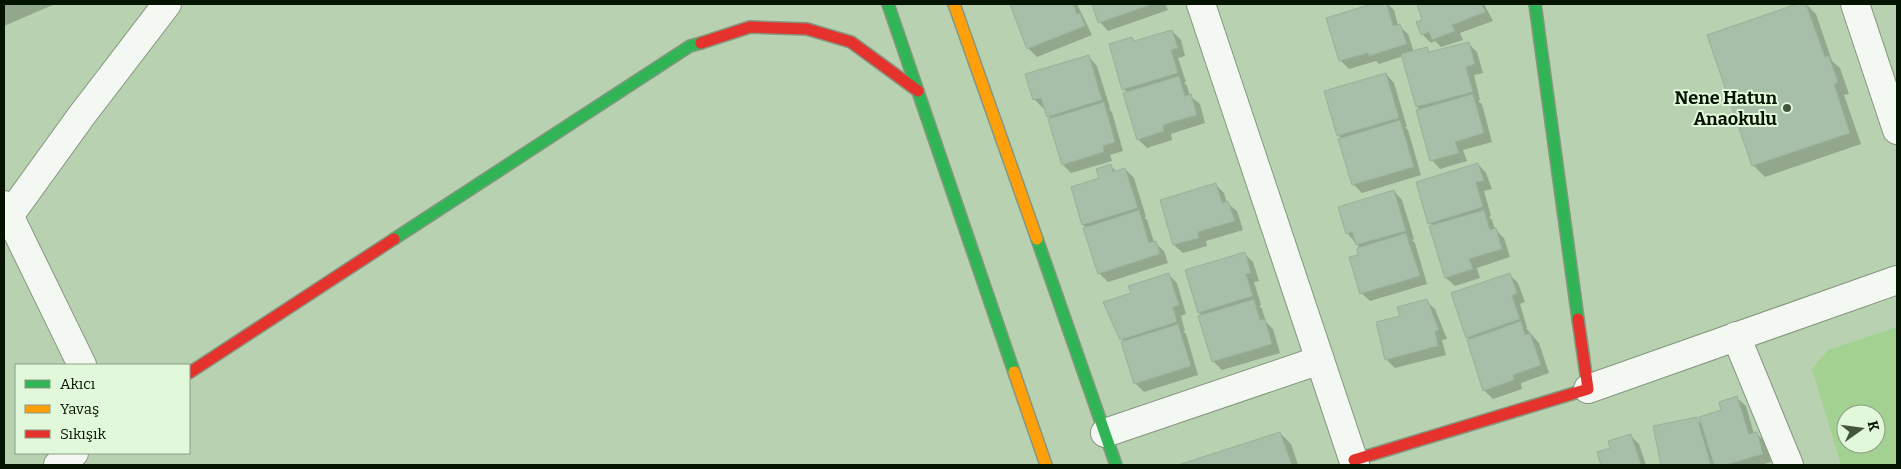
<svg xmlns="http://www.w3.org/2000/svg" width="1901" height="469" viewBox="0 0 1901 469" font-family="Bitter,serif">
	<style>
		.green { fill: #a3d192; fill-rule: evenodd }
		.shadow { fill: #0003 }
		.building { fill: #a7bfa9; stroke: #98b19a }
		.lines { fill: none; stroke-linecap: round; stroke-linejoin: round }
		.street-casing { stroke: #85977e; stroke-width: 30 }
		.fast-casing { stroke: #85977e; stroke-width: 14 }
		.slow-casing { stroke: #85977e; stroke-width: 14 }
		.jam-casing { stroke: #85977e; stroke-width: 14 }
		.street { stroke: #f4f8f3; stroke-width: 28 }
		.fast { stroke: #30b455; stroke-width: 11 }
		.slow { stroke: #ff9f0a; stroke-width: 11 }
		.jam { stroke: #e5322d; stroke-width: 11 }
		.poi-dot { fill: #44563e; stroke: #e2f8da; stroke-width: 2 }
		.labels { text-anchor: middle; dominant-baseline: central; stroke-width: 4; stroke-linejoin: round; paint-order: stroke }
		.poi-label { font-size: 18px; font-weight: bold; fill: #051301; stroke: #e2f8da; text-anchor: end }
	</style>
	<rect width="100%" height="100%" fill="#b8d1b0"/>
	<path class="green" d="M1897 327V465H1841L1812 369 1828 350ZM1846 414H1876V444H1846Z"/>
	<g class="shadow">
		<polygon points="4,4 55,4 4,26"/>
		<polygon points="1011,4 1077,4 1092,35 1037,57 1028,48"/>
		<polygon points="1093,4 1165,4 1168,10 1108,31 1100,22"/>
		<polygon points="1376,4 1388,4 1394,10 1398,25 1408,34 1414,52 1426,48 1431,53 1468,43 1477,52 1483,73 1474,75 1480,100 1478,101 1482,104 1492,142 1463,150 1467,161 1440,169 1432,160 1420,110 1417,107 1403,56 1379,64 1376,61 1349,69 1340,60 1328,19"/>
		<polygon points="1418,4 1484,4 1493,21 1460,33 1463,40 1441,47 1435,41 1431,43 1422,34 1424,21"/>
		<polygon points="1801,4 1806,4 1816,14 1832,61 1840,68 1849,94 1844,95 1861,144 1765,177 1753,165 1708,35"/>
		<polygon points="1172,31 1181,40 1185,56 1178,58 1186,82 1184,82 1187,86 1190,96 1200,104 1205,123 1171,134 1172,140 1147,148 1138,139 1127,93 1124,89 1132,38 1135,42"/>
		<polygon points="1089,57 1097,66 1110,108 1109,109 1112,112 1123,151 1110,155 1112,161 1071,173 1063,165 1051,119 1048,116 1045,107 1043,108 1034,99"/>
		<polygon points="1386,74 1394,83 1407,127 1405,127 1408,130 1421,175 1362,193 1353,184 1342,139 1339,136 1326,92"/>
		<polygon points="1478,164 1486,173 1492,189 1484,191 1491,216 1489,217 1492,220 1495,229 1504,238 1510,257 1477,268 1480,278 1455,286 1446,278 1433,226 1430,223"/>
		<polygon points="1110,165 1117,172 1125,169 1134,178 1146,217 1144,217 1147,220 1154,242 1164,251 1168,263 1108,282 1099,273 1087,228 1083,225 1072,188 1100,179"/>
		<polygon points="1216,185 1224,193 1227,203 1237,211 1243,230 1206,241 1207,246 1183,253 1174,245 1161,201"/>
		<polygon points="1394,191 1402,200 1414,239 1412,240 1415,243 1427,284 1370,301 1361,293 1360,248 1347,233"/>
		<polygon points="1245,254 1253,262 1259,281 1254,282 1261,305 1259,306 1262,309 1266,322 1273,329 1280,353 1222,370 1213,361 1202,316 1199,313"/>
		<polygon points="1168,274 1177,283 1186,314 1181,316 1185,331 1183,331 1186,334 1198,375 1144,392 1135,383 1125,342 1121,339 1132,294"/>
		<polygon points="1510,275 1518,283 1525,302 1520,304 1527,328 1526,328 1539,343 1549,373 1521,383 1522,389 1493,399 1484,390 1470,340 1467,337"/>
		<polygon points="1426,301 1435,309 1447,339 1442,340 1446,355 1395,368 1386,359 1401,317"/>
		<polygon points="1737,398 1746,406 1754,434 1756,433 1765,442 1771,462 1761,465 1662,465 1655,427 1696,419 1703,425"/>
		<polygon points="1280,433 1291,444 1298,465 1182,465"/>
		<polygon points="1631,436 1639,444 1646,465 1603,465 1599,453 1612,449"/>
	</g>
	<g class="building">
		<polygon points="1013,4 1073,4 1077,14 1080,13 1085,26 1027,49 1010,5"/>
		<polygon points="1092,4 1153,4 1098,23"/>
		<polygon points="1372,4 1387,4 1393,26 1400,24 1407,44 1369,56 1368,53 1339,61 1326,18"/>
		<polygon points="1417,4 1481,4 1486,12 1452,25 1455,31 1432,40 1429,32 1421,35 1416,22 1422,20"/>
		<polygon points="1797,4 1806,4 1825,57 1829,56 1838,82 1834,84 1850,133 1752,166 1707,35"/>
		<polygon points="1172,30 1178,48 1171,50 1178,73 1122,90 1109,44 1132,37 1134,41"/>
		<polygon points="1469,42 1475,64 1466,67 1473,92 1416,107 1401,54 1427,47 1429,52"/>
		<polygon points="1089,55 1102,100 1047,117 1041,98 1033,100 1025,74"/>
		<polygon points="1386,73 1399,118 1337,136 1324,91"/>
		<polygon points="1179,76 1185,96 1191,94 1197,115 1163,125 1164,131 1137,140 1123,93"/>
		<polygon points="1473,94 1484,133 1455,142 1459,153 1430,161 1416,110"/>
		<polygon points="1104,102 1115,142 1103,146 1104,152 1062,165 1048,119"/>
		<polygon points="1400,120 1414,167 1352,185 1338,139"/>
		<polygon points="1478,163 1484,181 1476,182 1483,207 1428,224 1416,182"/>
		<polygon points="1111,164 1113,172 1125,168 1138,208 1082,225 1071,187 1099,178 1096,169"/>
		<polygon points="1216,183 1222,203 1228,201 1235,221 1198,232 1199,238 1173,245 1160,200"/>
		<polygon points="1394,190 1406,231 1356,245 1352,232 1346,234 1338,207"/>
		<polygon points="1139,210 1149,243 1156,241 1160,254 1098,274 1083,228"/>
		<polygon points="1484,210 1490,230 1496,228 1502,249 1469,259 1473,269 1445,278 1429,226"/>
		<polygon points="1406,233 1420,276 1360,294 1349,257 1358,255 1357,248"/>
		<polygon points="1245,252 1251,273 1246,274 1253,296 1198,313 1185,270"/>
		<polygon points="1169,273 1179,305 1173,307 1177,322 1120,340 1103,302 1131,293 1128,286"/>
		<polygon points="1510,273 1517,293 1512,296 1520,319 1466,338 1451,293"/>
		<polygon points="1254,299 1260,320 1265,319 1272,344 1212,362 1198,316"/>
		<polygon points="1427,299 1439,330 1435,331 1438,346 1385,360 1376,322 1400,316 1397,307"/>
		<polygon points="1521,321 1525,335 1530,333 1541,365 1513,375 1514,380 1483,391 1467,340"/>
		<polygon points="1178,324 1191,366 1134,384 1121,342"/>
		<polygon points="1737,396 1749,434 1757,432 1763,454 1726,465 1714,465 1699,417 1721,410 1719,402"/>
		<polygon points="1697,417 1711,465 1661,465 1653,426"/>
		<polygon points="1280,432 1292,465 1178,465"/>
		<polygon points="1631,434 1641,465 1601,465 1597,452 1610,448 1608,441"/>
	</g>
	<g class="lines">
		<g class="street-casing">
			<g id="street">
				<polyline points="1201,4 1355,465"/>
				<polyline points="1855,4 1897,130"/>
				<polyline points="4,205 82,365"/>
				<polyline points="9,216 82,115 167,4"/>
				<polyline points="1736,336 1789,465"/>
				<polyline points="1588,389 1897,280"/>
				<polyline points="1105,433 1320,360"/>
				<polyline points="58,465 74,453"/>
			</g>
		</g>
		<g class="fast-casing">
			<g id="fast">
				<polyline points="888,4 1014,372"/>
				<polyline points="1535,4 1578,319"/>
				<polyline points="394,239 690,46 701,43"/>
				<polyline points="1037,239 1116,465"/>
			</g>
		</g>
		<g class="slow-casing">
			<g id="slow">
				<polyline points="954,4 1037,239"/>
				<polyline points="1014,372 1046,465"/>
			</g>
		</g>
		<g class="jam-casing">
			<g id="jam">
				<polyline points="701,43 750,27 807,29 851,42 918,91"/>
				<polyline points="189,373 394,239"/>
				<polyline points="1354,460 1588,389 1578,319"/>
			</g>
		</g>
		<use href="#street" class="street"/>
		<use href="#fast" class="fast"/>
		<use href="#slow" class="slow"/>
		<use href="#jam" class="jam"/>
	</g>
	<circle class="poi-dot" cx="1787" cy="108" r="5"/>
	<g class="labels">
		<g class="poi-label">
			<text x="1777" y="98">Nene Hatun<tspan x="1777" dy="21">Anaokulu</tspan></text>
		</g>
	</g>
	<rect width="1901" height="469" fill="none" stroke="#051301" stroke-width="10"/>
	<rect x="15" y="364" width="175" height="90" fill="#e2f8da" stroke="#8a9c83"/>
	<rect x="25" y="380" width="25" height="8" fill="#30b455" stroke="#8a9c83"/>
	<text x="60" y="389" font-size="15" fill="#051301">Akıcı</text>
	<rect x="25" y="405" width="25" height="8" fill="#ff9f0a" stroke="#8a9c83"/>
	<text x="60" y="414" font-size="15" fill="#051301">Yavaş</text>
	<rect x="25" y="430" width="25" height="8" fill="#e5322d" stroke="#8a9c83"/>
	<text x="60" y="439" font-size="15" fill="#051301">Sıkışık</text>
	<g transform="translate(1861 429) rotate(76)"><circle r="24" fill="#e2f8da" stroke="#8a9c83"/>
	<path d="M0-4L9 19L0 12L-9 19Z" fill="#44563e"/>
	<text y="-8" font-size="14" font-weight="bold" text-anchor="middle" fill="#051301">K</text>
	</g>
</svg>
